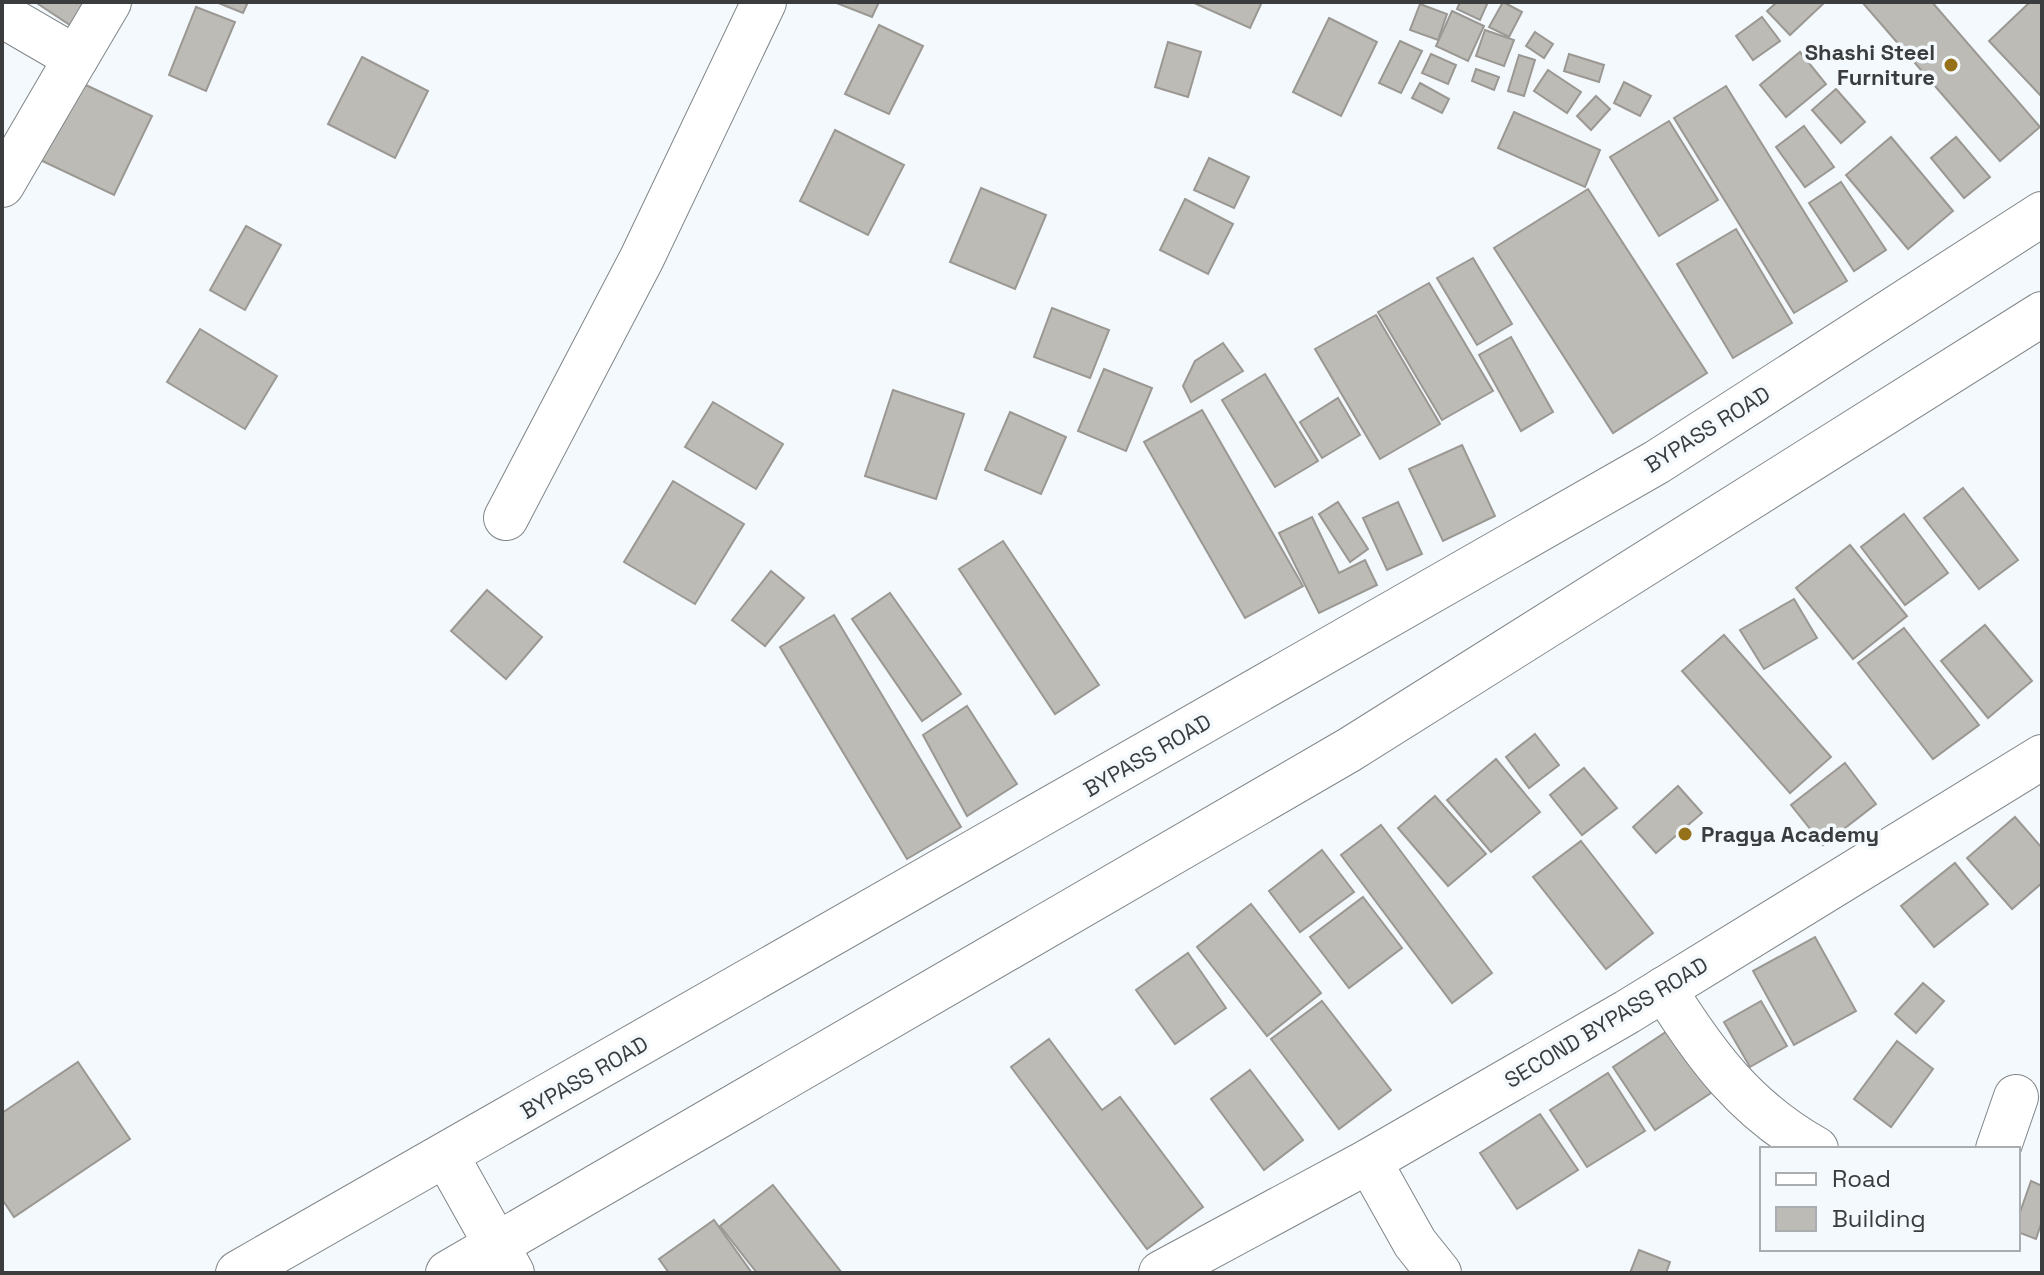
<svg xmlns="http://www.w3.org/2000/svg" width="2044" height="1275" viewBox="0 0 2044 1275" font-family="'Space Grotesk',sans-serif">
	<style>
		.building { fill: #bdbbb6; stroke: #9b9894; stroke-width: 2 }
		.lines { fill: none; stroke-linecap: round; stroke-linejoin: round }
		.street-casing { stroke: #808688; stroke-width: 46 }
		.primary-casing { stroke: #808688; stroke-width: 46 }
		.street { stroke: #fff; stroke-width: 44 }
		.primary { stroke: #fff; stroke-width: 44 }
		.poi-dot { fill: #95721a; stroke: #f3f9fc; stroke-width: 3 }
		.labels { text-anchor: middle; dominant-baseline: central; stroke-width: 7; stroke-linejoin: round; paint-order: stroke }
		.poi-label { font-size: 22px; font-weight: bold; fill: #3a3c3d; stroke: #f3f9fc; text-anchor: end }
		.street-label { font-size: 22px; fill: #3a3c3d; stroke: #f3f9fc }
	</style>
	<rect width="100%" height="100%" fill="#f3f9fc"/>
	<g class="building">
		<polygon points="39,2 91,2 76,29 38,4"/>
		<polygon points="216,2 248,2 243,13"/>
		<polygon points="834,2 879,2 872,17"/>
		<polygon points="1192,2 1262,2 1250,28"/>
		<polygon points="1460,2 1488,2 1480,20 1457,9"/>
		<polygon points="1503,2 1522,12 1509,37 1489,27"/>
		<polygon points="1777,2 1823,2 1824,3 1790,35 1767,11"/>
		<polygon points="1862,2 1932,2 2040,127 2000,161"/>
		<polygon points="2030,2 2042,2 2042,97 1989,41"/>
		<polygon points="1420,4 1447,14 1438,40 1410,30"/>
		<polygon points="196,7 235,22 206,91 169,75"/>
		<polygon points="1452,11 1484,26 1468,61 1436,46"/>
		<polygon points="1762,17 1780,41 1753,60 1736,36"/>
		<polygon points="1329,18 1377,42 1341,116 1293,92"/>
		<polygon points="879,25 923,46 889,114 845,94"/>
		<polygon points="1485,30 1514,40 1504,66 1476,56"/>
		<polygon points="1535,32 1553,44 1544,58 1526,46"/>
		<polygon points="1400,41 1422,51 1401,93 1379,83"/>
		<polygon points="1168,42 1201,52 1188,97 1155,87"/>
		<polygon points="1800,52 1826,84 1786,117 1760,85"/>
		<polygon points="1431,54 1456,65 1448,84 1422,73"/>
		<polygon points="1569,54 1604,65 1599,82 1564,71"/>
		<polygon points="1519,55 1535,60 1524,96 1508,91"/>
		<polygon points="362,57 428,91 395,158 328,124"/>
		<polygon points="1476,69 1499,77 1494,90 1472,81"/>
		<polygon points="1548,70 1581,92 1567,113 1534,91"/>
		<polygon points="73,79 152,116 114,195 36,158"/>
		<polygon points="1624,82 1651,96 1640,116 1614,103"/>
		<polygon points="1420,83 1449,99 1442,113 1412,98"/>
		<polygon points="1726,86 1847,281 1794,313 1674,118"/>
		<polygon points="1836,89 1865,122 1841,143 1812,110"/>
		<polygon points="1596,96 1610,109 1591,130 1577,116"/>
		<polygon points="1514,112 1600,150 1585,187 1498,148"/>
		<polygon points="1669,121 1718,200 1659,236 1610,157"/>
		<polygon points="1804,126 1834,167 1805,187 1776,147"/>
		<polygon points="835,130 904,165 868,235 800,201"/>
		<polygon points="1891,137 1953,211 1908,249 1846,175"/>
		<polygon points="1956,137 1990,177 1964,198 1931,158"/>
		<polygon points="1209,158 1249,177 1234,208 1194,190"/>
		<polygon points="1841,182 1886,250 1854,271 1809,203"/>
		<polygon points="981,188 1046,215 1015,289 950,262"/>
		<polygon points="1588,189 1707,373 1613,433 1494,248"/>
		<polygon points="1185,199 1233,224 1208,274 1160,250"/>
		<polygon points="246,226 281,245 245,310 210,290"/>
		<polygon points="1736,229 1792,323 1733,358 1677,264"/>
		<polygon points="1473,258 1512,324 1477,345 1437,278"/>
		<polygon points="1429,283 1493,391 1442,420 1378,312"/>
		<polygon points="1052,308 1109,330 1090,378 1034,357"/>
		<polygon points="1376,315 1440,424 1380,459 1315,349"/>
		<polygon points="200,329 277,376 245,429 167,382"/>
		<polygon points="1511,337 1553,412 1521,431 1479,355"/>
		<polygon points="1223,343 1243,371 1191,402 1183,386 1195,361"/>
		<polygon points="1104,369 1152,388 1126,451 1078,431"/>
		<polygon points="1265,374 1318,461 1275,487 1222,400"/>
		<polygon points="893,390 964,414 936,499 865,476"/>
		<polygon points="1338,398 1360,435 1322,458 1300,422"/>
		<polygon points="713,402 783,444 756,489 685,447"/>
		<polygon points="1202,410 1303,586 1245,618 1144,442"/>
		<polygon points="1010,412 1066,437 1041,494 985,470"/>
		<polygon points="1462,445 1495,516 1443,541 1409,469"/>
		<polygon points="673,481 744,524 695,604 624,562"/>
		<polygon points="1963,488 2018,560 1979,589 1924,518"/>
		<polygon points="1338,502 1368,549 1350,562 1319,514"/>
		<polygon points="1398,502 1422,554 1387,570 1363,518"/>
		<polygon points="1904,514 1948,573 1905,605 1861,547"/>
		<polygon points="1312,517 1339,573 1365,560 1377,585 1319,613 1279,533"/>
		<polygon points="1003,541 1099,685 1055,714 959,569"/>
		<polygon points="1850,545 1907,616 1853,659 1796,588"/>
		<polygon points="771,571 804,598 765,646 732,620"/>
		<polygon points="487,590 542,637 506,679 451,631"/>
		<polygon points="890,593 961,694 922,721 852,619"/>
		<polygon points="1794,599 1817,638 1764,669 1740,630"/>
		<polygon points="834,615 961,827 907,859 780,647"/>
		<polygon points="1985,625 2032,681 1988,718 1941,661"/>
		<polygon points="1904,628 1979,725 1933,759 1858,663"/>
		<polygon points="1724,635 1831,757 1790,793 1682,671"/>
		<polygon points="967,706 1017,784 967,816 923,735"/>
		<polygon points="1535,734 1559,765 1529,788 1506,757"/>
		<polygon points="1496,759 1540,812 1491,852 1447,800"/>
		<polygon points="1845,763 1876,804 1823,845 1791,805"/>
		<polygon points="1584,768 1617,808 1582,835 1550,795"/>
		<polygon points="1678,786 1702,813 1656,853 1633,827"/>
		<polygon points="1435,796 1486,854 1448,886 1398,828"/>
		<polygon points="2015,817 2042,848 2042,883 2012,909 1967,858"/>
		<polygon points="1381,825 1492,973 1452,1003 1341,855"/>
		<polygon points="1581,841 1653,933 1606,969 1533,877"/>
		<polygon points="1322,850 1354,892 1300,932 1269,891"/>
		<polygon points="1955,863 1988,904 1934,947 1901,906"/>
		<polygon points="1363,897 1402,948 1349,988 1310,937"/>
		<polygon points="1251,904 1321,993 1267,1036 1197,947"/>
		<polygon points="1815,937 1856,1011 1794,1045 1753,971"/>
		<polygon points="1188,953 1226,1008 1175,1044 1136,990"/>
		<polygon points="1923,983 1944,1001 1916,1033 1895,1014"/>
		<polygon points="1322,1001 1391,1090 1339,1129 1271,1039"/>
		<polygon points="1761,1001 1787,1046 1750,1067 1724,1022"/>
		<polygon points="1675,1026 1717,1089 1655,1130 1613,1067"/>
		<polygon points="1049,1039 1102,1110 1120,1097 1203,1207 1147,1249 1011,1067"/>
		<polygon points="1897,1041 1933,1069 1891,1127 1854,1099"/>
		<polygon points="78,1062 130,1139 14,1217 2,1199 2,1113"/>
		<polygon points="1250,1070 1303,1140 1264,1170 1211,1099"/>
		<polygon points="1608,1073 1645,1131 1587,1167 1550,1110"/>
		<polygon points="1540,1114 1578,1170 1517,1209 1480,1153"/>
		<polygon points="2031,1181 2042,1186 2042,1221 2036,1239 2018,1232 2018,1218"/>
		<polygon points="773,1185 842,1273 757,1273 720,1226"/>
		<polygon points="714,1220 752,1273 669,1273 659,1259"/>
		<polygon points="1639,1250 1670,1262 1666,1273 1630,1273"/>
	</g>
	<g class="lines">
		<g class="street-casing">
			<g id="street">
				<polyline points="2,15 76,58 109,2"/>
				<polyline points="2,185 76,58"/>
				<polyline points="506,518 642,258 764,2"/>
				<path d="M1664 989C1706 1056 1745 1109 1816 1149"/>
				<polyline points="1998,1149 2016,1097"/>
				<polyline points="446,1155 512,1273"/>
				<polyline points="1369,1161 1415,1243 1439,1273"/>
				<polyline points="1161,1273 1369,1161 1627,1012 2042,757"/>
			</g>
		</g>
		<g class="primary-casing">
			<g id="primary">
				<polyline points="238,1273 1657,462 2042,214"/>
				<polyline points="448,1273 1349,750 2042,314"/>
			</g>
		</g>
		<use href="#street" class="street"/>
		<use href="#primary" class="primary"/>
	</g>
	<g class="poi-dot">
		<circle cx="1951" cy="65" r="8"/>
		<circle cx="1685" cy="834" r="8"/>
	</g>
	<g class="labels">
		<g class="poi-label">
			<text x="1935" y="52">Shashi Steel<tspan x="1935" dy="25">Furniture</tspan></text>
			<text x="1701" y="834" text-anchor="start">Pragya Academy</text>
		</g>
		<g class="street-label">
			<text transform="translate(1707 429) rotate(-32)">BYPASS ROAD</text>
			<text transform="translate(1147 755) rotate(-30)">BYPASS ROAD</text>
			<text transform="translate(1606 1022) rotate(-31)">SECOND BYPASS ROAD</text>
			<text transform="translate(584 1077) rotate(-30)">BYPASS ROAD</text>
		</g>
	</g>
	<rect width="2044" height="1275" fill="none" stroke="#3a3c3d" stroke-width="8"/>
	<rect x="1760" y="1147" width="260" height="104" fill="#f3f9fc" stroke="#a9adb0" stroke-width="2"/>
	<rect x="1776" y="1173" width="40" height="12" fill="#ffffff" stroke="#a9adb0" stroke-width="2"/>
	<text x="1832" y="1187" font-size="24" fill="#3a3c3d">Road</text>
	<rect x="1776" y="1207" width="40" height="24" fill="#bdbbb6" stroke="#a9adb0" stroke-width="2"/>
	<text x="1832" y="1227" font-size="24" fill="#3a3c3d">Building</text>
</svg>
